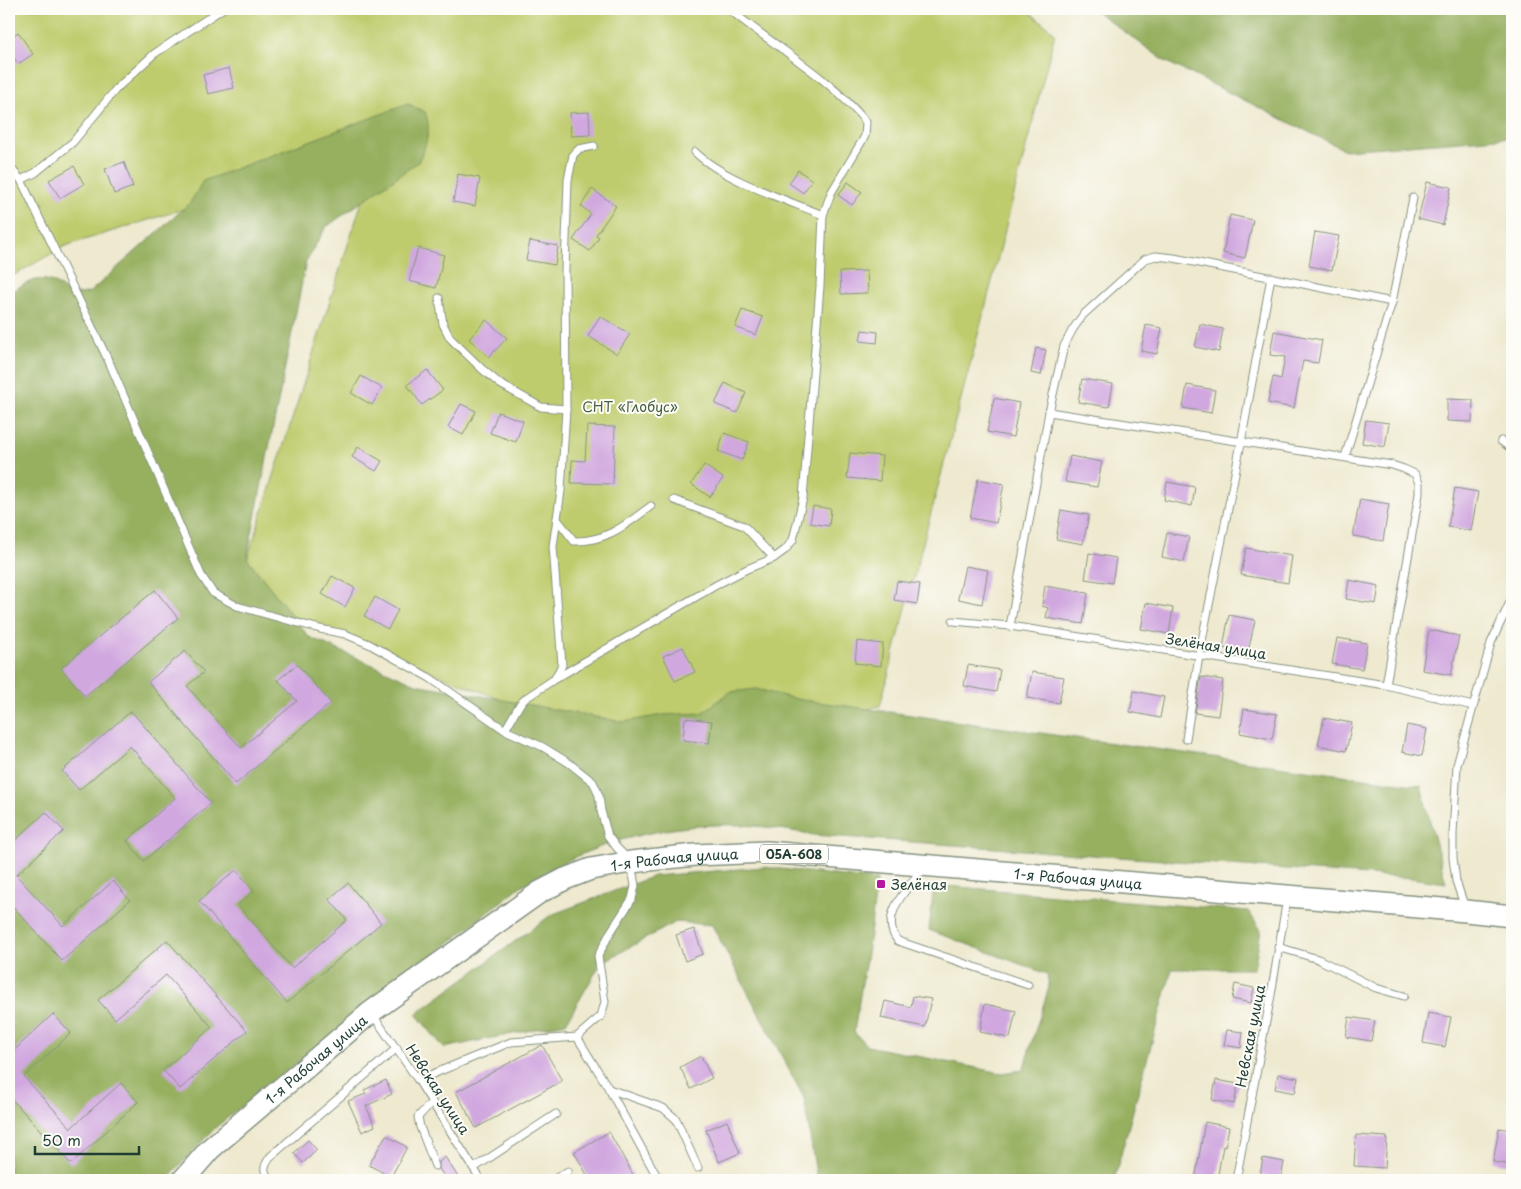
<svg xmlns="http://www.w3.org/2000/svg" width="1521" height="1189" viewBox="0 0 1521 1189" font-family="'Playpen Sans',sans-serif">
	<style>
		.green { fill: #bfcc6d; stroke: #6f8450 }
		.forest { fill: #97b060; stroke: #5b764a }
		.building { fill: #d0a7df }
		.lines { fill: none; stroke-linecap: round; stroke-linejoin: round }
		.service-casing { stroke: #869382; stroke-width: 9 }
		.primary-casing { stroke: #869382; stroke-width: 24 }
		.service { stroke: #fff; stroke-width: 7 }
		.primary { stroke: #fff; stroke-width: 21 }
		.poi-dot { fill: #b5179e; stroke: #fdfcf7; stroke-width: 2 }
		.labels { text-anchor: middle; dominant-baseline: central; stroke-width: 4; stroke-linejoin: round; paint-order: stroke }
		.shield { fill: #fdfcf7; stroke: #62766e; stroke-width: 1 }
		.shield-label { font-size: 12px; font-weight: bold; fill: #1f3d34 }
		.park-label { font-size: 14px; fill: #476142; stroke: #fdfcf7 }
		.street-label { font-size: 14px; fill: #1f3d34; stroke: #fdfcf7 }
		.poi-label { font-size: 14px; fill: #1f3d34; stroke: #fdfcf7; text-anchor: start }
	</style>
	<rect width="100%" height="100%" fill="#fdfcf7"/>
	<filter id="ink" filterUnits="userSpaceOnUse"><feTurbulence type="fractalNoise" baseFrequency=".02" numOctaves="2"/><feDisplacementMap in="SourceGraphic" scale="10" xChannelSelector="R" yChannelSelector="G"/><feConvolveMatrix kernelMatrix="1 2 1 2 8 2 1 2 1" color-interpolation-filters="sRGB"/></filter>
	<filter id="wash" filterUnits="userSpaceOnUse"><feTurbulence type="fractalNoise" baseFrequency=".0096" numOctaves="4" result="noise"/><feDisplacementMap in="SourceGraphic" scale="20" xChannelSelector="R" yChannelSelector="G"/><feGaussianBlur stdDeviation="1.12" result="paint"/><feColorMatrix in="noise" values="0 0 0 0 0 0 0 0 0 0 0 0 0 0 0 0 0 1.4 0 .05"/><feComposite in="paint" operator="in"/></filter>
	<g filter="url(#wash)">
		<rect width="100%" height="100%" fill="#eee9cf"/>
		<polygon class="green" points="9,9 1026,9 1055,33 990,289 880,706 650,759 236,594 379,148 65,246 9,278"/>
		<g class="forest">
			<polygon points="1093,9 1512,9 1512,137 1345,150 1165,61"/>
			<path d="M408 104 425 112C432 129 426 146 418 162L326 227 306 262 247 558 309 637 416 684 623 722 663 715 702 713 730 692 756 689 796 699 1421 786 1446 883 1411 878 814 835C798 832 782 829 765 827 701 819 622 833 565 862 550 869 536 878 521 886L216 1127 166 1180H9V293C20 287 33 277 46 280 67 284 61 300 90 292L190 203 203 181Z"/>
			<polygon points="764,867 877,880 870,935 854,1032 867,1046 1002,1073 1023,1070 1049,987 1047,974 929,930 934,885 1248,911 1261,930 1254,969 1172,969 1114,1180 817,1180 804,1098 712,925 676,922 601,963 566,1023 444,1048 416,1014 551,915 654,876"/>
		</g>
		<g id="blocks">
			<g class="building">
				<polygon points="18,32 33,54 18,64 9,50 9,39"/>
				<polygon points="229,68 234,88 208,94 203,75"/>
				<polygon points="589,112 590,135 571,136 570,113"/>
				<polygon points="124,162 133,187 114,194 105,169"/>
				<polygon points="74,166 84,184 60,198 49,180"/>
				<polygon points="798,170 812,180 803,193 789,183"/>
				<polygon points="458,174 480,178 475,206 453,202"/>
				<polygon points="848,182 862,192 852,205 838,195"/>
				<polygon points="1427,182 1451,187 1443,225 1418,219"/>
				<polygon points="592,189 616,206 596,235 599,237 590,251 573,240 591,214 581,206"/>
				<polygon points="1230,215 1253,220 1245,258 1223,253"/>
				<polygon points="1315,232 1339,236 1332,270 1309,266"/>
				<polygon points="530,241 558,246 555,265 526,260"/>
				<polygon points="418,248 444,255 436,288 409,281"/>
				<polygon points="867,271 868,293 841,294 840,272"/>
				<polygon points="742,310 763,317 756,335 735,327"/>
				<polygon points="600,316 630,334 617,354 588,336"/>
				<polygon points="486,320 507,338 489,357 469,339"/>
				<polygon points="1200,324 1223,329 1219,352 1195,347"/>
				<polygon points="1146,325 1162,328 1157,354 1141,351"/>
				<polygon points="862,330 878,332 877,343 860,341"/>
				<polygon points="1274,331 1322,340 1318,363 1303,361 1294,408 1268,403 1273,377 1281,379 1285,357 1270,355"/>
				<polygon points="1036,348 1046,350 1041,375 1031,373"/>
				<polygon points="427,370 443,390 422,405 407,385"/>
				<polygon points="361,376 382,388 372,405 351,393"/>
				<polygon points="1082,379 1113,384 1109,407 1078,402"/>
				<polygon points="725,383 746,393 737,413 715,404"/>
				<polygon points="1187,385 1215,390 1211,413 1183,408"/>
				<polygon points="994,398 1019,403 1013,437 987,432"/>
				<polygon points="1447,399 1473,400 1472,422 1447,421"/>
				<polygon points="461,404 476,411 463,435 448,427"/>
				<polygon points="498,412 523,421 516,442 490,433"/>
				<polygon points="1366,420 1389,423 1385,447 1362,443"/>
				<polygon points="587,426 615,427 613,484 571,483 572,460 585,461"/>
				<polygon points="724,433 749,442 742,460 718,451"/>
				<polygon points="358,447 382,461 376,471 352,457"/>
				<polygon points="850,453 882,456 880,481 847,478"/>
				<polygon points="1070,456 1102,462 1097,487 1065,482"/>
				<polygon points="704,465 723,478 710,497 691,484"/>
				<polygon points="978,479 1004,484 996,523 970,518"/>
				<polygon points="1167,482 1195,487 1192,506 1164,500"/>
				<polygon points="1455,488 1478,492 1471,531 1448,527"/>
				<polygon points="1360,499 1389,504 1383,541 1353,536"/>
				<polygon points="813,506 831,509 829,526 810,523"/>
				<polygon points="1061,510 1089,515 1083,544 1056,539"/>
				<polygon points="1167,533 1189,537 1184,562 1162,557"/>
				<polygon points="1246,548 1292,556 1288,583 1241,575"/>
				<polygon points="1089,553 1116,558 1112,583 1085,579"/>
				<polygon points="965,566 988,570 982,604 958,599"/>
				<polygon points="332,576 355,588 345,607 322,594"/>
				<polygon points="1349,580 1379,586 1376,604 1346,599"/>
				<polygon points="897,581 920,584 917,604 894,600"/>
				<polygon points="1045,586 1088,593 1083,624 1046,618 1048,608 1042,606"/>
				<polygon points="155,590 178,618 85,696 61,668"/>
				<polygon points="375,597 398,610 388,629 364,616"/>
				<polygon points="1146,603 1173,608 1169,634 1141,629"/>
				<polygon points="1229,615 1255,620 1248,652 1223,648"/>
				<polygon points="1429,630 1459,636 1451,675 1422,670"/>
				<polygon points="1337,638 1367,643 1362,669 1332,664"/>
				<polygon points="857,641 883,644 881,666 855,663"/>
				<polygon points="683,647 695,672 675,681 663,656"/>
				<polygon points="185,651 204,672 187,686 241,748 297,701 278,680 297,664 331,703 236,784 148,682"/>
				<polygon points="968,665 1000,670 996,692 964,686"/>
				<polygon points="1032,672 1064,677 1059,703 1027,698"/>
				<polygon points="1201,677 1223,680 1218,716 1195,713"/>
				<polygon points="1134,691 1164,697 1160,718 1130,712"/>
				<polygon points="1244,709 1277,714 1272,739 1240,733"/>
				<polygon points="131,711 211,803 144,861 127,841 175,798 130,746 79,790 62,771"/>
				<polygon points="685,718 712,721 709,743 683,740"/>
				<polygon points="1324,718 1352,723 1346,751 1318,745"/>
				<polygon points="1407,725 1427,729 1422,756 1402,752"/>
				<polygon points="46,812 64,831 16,875 63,926 113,881 130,900 62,961 9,902 9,846"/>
				<polygon points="236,870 254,891 238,905 292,968 347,920 329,899 348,883 381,923 287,1003 199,901"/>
				<polygon points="694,929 703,954 685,961 676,935"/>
				<polygon points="167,940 247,1031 180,1089 163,1070 212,1027 166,975 115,1019 98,1000"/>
				<polygon points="1235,984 1254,988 1251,1003 1232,999"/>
				<polygon points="913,996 931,999 925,1027 881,1018 885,1001 911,1007"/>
				<polygon points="985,1004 1016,1011 1010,1038 980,1032"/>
				<polygon points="1428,1013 1451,1017 1445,1047 1423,1043"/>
				<polygon points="53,1014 71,1033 24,1077 71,1128 121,1083 138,1102 71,1164 9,1096 9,1055"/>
				<polygon points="1349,1017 1375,1021 1371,1041 1346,1037"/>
				<polygon points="1227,1030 1243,1032 1241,1048 1224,1045"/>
				<polygon points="542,1045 562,1081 476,1128 456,1092"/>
				<polygon points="701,1056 712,1078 691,1089 680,1067"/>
				<polygon points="1278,1074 1298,1078 1295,1093 1275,1089"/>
				<polygon points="386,1080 392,1094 366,1106 375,1126 362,1132 348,1101 366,1094 364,1090"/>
				<polygon points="1216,1080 1238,1084 1234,1104 1212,1100"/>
				<polygon points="727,1121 740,1153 719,1162 706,1130"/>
				<polygon points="1205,1122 1229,1127 1225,1147 1223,1146 1217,1180 1195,1180"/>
				<polygon points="1499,1128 1512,1130 1512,1165 1493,1162"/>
				<polygon points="609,1132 636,1180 590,1180 574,1152"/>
				<polygon points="386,1135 407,1147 391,1177 369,1165"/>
				<polygon points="1356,1135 1387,1137 1385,1168 1354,1166"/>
				<polygon points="308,1140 317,1150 303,1163 294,1153"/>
				<polygon points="445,1157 460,1180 447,1180 439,1169 439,1162"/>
				<polygon points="1263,1158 1284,1162 1281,1178 1260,1175"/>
			</g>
		</g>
	</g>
	<g filter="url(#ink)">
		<use href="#blocks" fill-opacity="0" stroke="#869382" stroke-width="1"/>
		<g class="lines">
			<g class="service-casing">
				<g id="service">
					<path d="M695 152C722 179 786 200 823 215"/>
					<polyline points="9,166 21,180 110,364 201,575 213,593 237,606 320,629 345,634 369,644 430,678 505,730 543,747 569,763 593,782 596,788 599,796 601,811 608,836 617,848 631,862 635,886 632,899 610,933 598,956 605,1002 601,1016 577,1037 609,1089 659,1180"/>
					<polyline points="21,180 35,173 73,142 116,89 154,54 222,9"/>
					<polyline points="439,298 443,324 450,338 482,369 500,384 541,407 566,409"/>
					<polyline points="1049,412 1392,465 1404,469 1415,474 1419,483 1419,494 1386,685"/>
					<polyline points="1501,441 1512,449"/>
					<polyline points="1345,457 1392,302 1413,198"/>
					<polyline points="674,500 744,526 774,558"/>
					<path d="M557 519 574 541C606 542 627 524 651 506"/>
					<polyline points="953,621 1010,626 1386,685 1473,706"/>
					<polyline points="1010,626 1049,412 1064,346 1073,329 1083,315 1145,259 1156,256 1174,258 1392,302"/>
					<polyline points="555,678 562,665 553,546 561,491 566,409 565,270 568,180 573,155 579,149 594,146"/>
					<path d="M505 730 520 704 526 698 553 680 718 584 747 569 774 558 785 550 793 540 803 498 820 286 823 215 831 193 865 136 866 122C828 76 775 47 729 9"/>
					<polyline points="1186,739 1199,656 1241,443 1271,277"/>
					<path d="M922 869C907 889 878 917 898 941L1028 985"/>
					<polyline points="1465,908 1456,881 1453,858 1453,834 1457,765 1491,643 1512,598"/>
					<polyline points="1278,947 1318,959 1376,988 1404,996"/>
					<polyline points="373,1015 418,1080 481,1180"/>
					<polyline points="418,1080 511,1042 577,1037"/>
					<polyline points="609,1089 663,1108 676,1119 698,1168"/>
					<polyline points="432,1102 418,1117 420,1127 435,1166"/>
					<polyline points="474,1168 556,1114"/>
					<path d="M270 1180C263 1171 263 1167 270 1157L397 1048"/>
					<polyline points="553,1180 568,1171"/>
					<polyline points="1236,1180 1271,995 1287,898"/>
				</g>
			</g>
			<g class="primary-casing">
				<g id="primary">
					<path id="s1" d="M183 1180 210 1149 371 1012 540 892 565 879 591 869 631 862 695 855 767 852 1466 911 1512 916"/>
				</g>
			</g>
			<use href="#service" class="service"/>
			<use href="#primary" class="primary"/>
		</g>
	</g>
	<rect class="poi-dot" x="876" y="879" width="10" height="10" rx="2.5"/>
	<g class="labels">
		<rect class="shield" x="760" y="844.5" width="68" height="19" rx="4"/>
		<g class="shield-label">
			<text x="794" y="854">05А-608</text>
		</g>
		<g class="park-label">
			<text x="630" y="406">СНТ «Глобус»</text>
		</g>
		<g class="street-label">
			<text transform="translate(1216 646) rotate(9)">Зелёная улица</text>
			<text stroke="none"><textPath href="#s1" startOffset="600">1-я Рабочая улица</textPath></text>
			<text stroke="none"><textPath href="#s1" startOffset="1005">1-я Рабочая улица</textPath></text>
			<text transform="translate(1250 1036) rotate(-79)">Невская улица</text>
			<text stroke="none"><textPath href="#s1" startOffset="180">1-я Рабочая улица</textPath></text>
			<text transform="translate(438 1089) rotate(57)">Невская улица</text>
		</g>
		<g class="poi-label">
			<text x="891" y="884">Зелёная</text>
		</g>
	</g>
	<rect width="1521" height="1189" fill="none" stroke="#fdfcf7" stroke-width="30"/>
	<path d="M35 1146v8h104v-8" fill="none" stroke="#1f3d34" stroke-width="2.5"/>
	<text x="42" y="1146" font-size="15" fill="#1f3d34" stroke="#fdfcf7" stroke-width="4" paint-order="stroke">50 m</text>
</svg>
